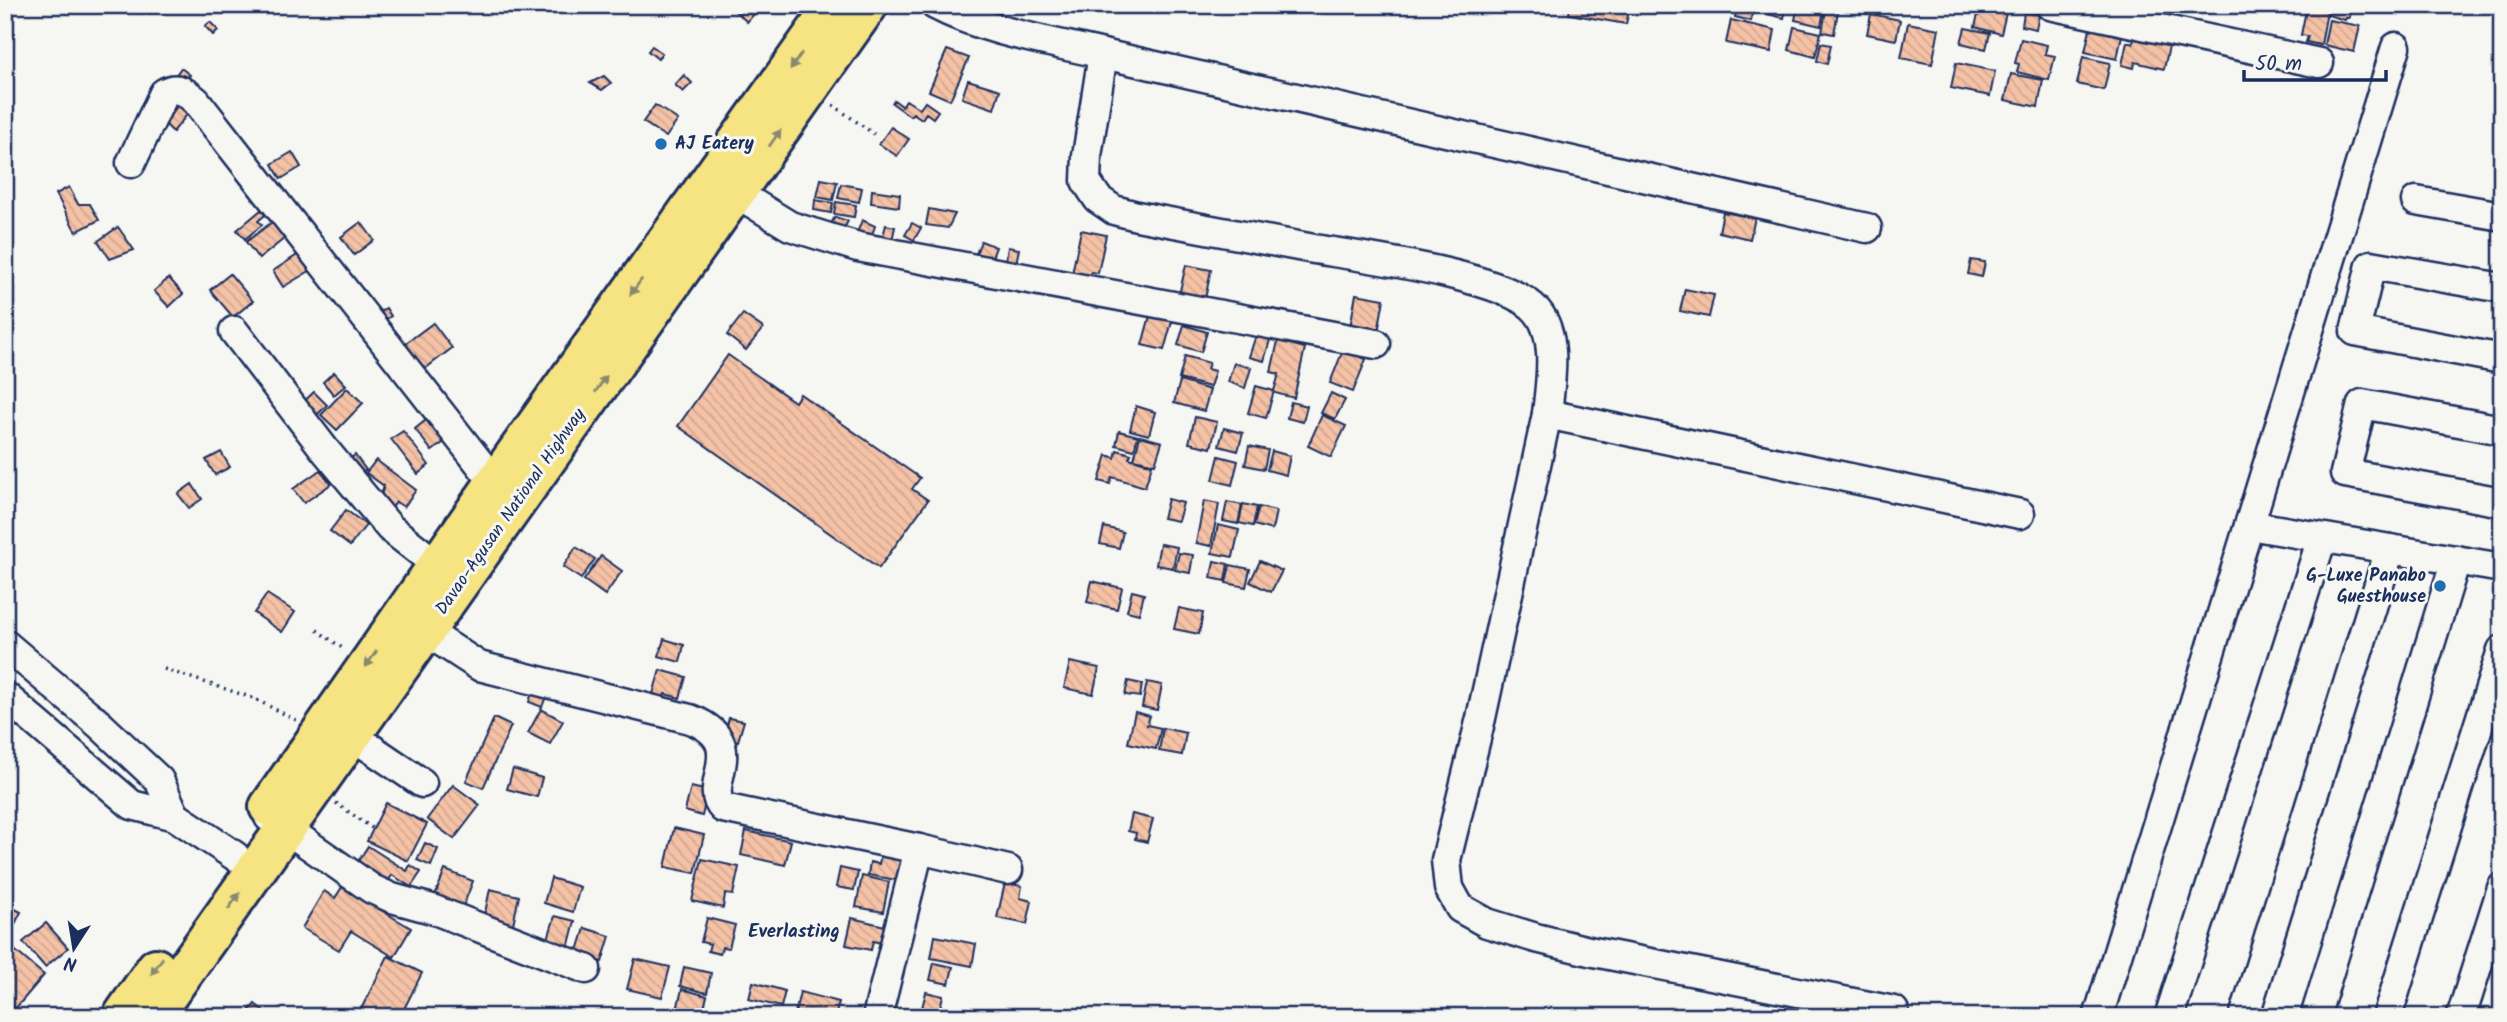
<svg xmlns="http://www.w3.org/2000/svg" width="2507" height="1022" viewBox="0 0 2507 1022" font-family="Kalam,sans-serif">
	<style>
		.building { fill: url(#building-back-hatch); stroke: #1b2f5e; stroke-width: 2 }
		.lines { fill: none; stroke-linecap: round; stroke-linejoin: round }
		.minor-casing { stroke: #1b2f5e; stroke-width: 33 }
		.highway-casing { stroke: #1b2f5e; stroke-width: 44 }
		.path { stroke: #1b2f5e; stroke-width: 3.5; stroke-dasharray: 2 5; stroke-linecap: butt }
		.minor { stroke: #f6f6f2; stroke-width: 28 }
		.highway { stroke: #f6e381; stroke-width: 38 }
		.oneway { fill: #888970 }
		.poi-dot { fill: #1f6fb2; stroke: #f6f6f2; stroke-width: 2.5 }
		.labels { text-anchor: middle; dominant-baseline: central; stroke-width: 6; stroke-linejoin: round; paint-order: stroke }
		.poi-label { font-size: 18px; font-weight: bold; fill: #1b2f5e; stroke: #f6f6f2; text-anchor: start }
		.street-label { font-size: 18px; fill: #1b2f5e; stroke: #f6f6f2 }
		.neighbourhood-label { font-size: 19px; font-weight: bold; fill: #1b2f5e; stroke: #f6f6f2 }
	</style>
	<defs>
		<pattern id="building-back-hatch" width="6" height="6" patternUnits="userSpaceOnUse" patternTransform="scale(1.75)"><rect width="6" height="6" fill="#f5c2a6"/><path d="M-1 5l2 2M0 0l6 6M5-1l2 2" fill="none" stroke="#d1a791"/></pattern>
	</defs>
	<rect width="100%" height="100%" fill="#f6f6f2"/>
	<filter id="ink" filterUnits="userSpaceOnUse"><feTurbulence type="fractalNoise" baseFrequency=".0143" numOctaves="2"/><feDisplacementMap in="SourceGraphic" scale="14" xChannelSelector="R" yChannelSelector="G"/><feConvolveMatrix kernelMatrix="1 2 1 2 8 2 1 2 1" color-interpolation-filters="sRGB"/></filter>
	<g filter="url(#ink)">
		<g class="building">
			<polygon points="729,5 762,5 747,22"/>
			<polygon points="1542,5 1567,5 1565,10"/>
			<polygon points="1570,5 1630,5 1626,24 1569,14"/>
			<polygon points="1737,5 1754,5 1751,21 1735,17"/>
			<polygon points="1769,5 1787,5 1784,18 1767,14"/>
			<polygon points="1798,5 1825,5 1821,26 1795,20"/>
			<polygon points="1827,5 1839,5 1834,34 1822,32"/>
			<polygon points="2307,5 2328,5 2321,45 2306,42 2308,36 2301,35"/>
			<polygon points="2330,5 2349,5 2348,10 2351,10 2349,18 2346,18 2345,20 2328,15"/>
			<polygon points="1980,6 2006,13 2001,34 1975,27"/>
			<polygon points="2024,12 2039,15 2036,29 2022,26"/>
			<polygon points="1871,14 1900,20 1896,40 1867,34"/>
			<polygon points="1731,20 1775,30 1771,52 1726,43"/>
			<polygon points="2329,20 2360,26 2354,52 2324,45"/>
			<polygon points="210,22 218,30 213,35 205,26"/>
			<polygon points="1908,23 1939,29 1932,64 1901,58"/>
			<polygon points="2091,24 2123,30 2117,59 2085,52"/>
			<polygon points="1794,27 1821,33 1815,57 1789,50"/>
			<polygon points="1965,28 1990,33 1986,49 1961,43"/>
			<polygon points="2134,37 2157,42 2158,40 2170,42 2164,69 2135,62 2134,68 2122,65 2127,42 2133,44"/>
			<polygon points="2021,39 2047,45 2045,54 2055,56 2049,80 2017,72 2019,64 2015,63"/>
			<polygon points="1821,43 1831,45 1827,64 1817,61"/>
			<polygon points="652,46 662,53 658,59 648,51"/>
			<polygon points="947,50 969,58 950,100 929,91"/>
			<polygon points="2083,57 2110,63 2104,90 2077,84"/>
			<polygon points="1956,63 1995,71 1990,96 1951,88"/>
			<polygon points="181,68 190,75 183,84 174,77"/>
			<polygon points="2011,74 2043,80 2038,107 2005,100"/>
			<polygon points="684,75 692,83 683,92 675,85"/>
			<polygon points="604,76 611,83 602,90 590,83"/>
			<polygon points="968,80 1000,90 994,109 962,98"/>
			<polygon points="894,100 902,106 906,100 920,109 925,102 938,111 933,118 926,113 922,119 913,113 910,116 892,103"/>
			<polygon points="180,103 190,111 173,132 164,123"/>
			<polygon points="655,105 678,120 666,137 643,122"/>
			<polygon points="891,127 909,139 897,156 879,144"/>
			<polygon points="292,152 301,167 281,179 272,164"/>
			<polygon points="821,179 837,182 833,200 817,197"/>
			<polygon points="841,184 862,188 859,202 838,198"/>
			<polygon points="69,187 78,204 90,204 99,220 76,232 56,194"/>
			<polygon points="872,190 900,194 899,207 871,203"/>
			<polygon points="815,200 833,203 831,213 814,210"/>
			<polygon points="836,202 856,205 854,217 834,214"/>
			<polygon points="929,209 955,214 948,228 926,225"/>
			<polygon points="261,210 265,215 258,221 262,225 245,239 237,230"/>
			<polygon points="1723,212 1755,218 1750,239 1719,232"/>
			<polygon points="835,217 848,221 838,239 826,232"/>
			<polygon points="276,219 295,230 259,259 246,242"/>
			<polygon points="862,220 875,226 868,246 854,241"/>
			<polygon points="361,222 374,240 354,255 341,237"/>
			<polygon points="912,223 921,228 914,240 905,235"/>
			<polygon points="886,225 895,227 891,245 881,243"/>
			<polygon points="118,227 134,250 110,259 98,241"/>
			<polygon points="1081,230 1106,235 1098,273 1091,272 1090,277 1072,274"/>
			<polygon points="981,241 996,247 989,265 974,259"/>
			<polygon points="1008,247 1019,249 1015,268 1005,266"/>
			<polygon points="302,252 313,269 283,287 273,271"/>
			<polygon points="1971,260 1985,262 1982,277 1968,274"/>
			<polygon points="1186,265 1211,270 1205,299 1179,295"/>
			<polygon points="230,274 253,301 233,317 210,290"/>
			<polygon points="169,278 183,294 169,307 154,291"/>
			<polygon points="1685,289 1714,295 1709,317 1680,311"/>
			<polygon points="1356,294 1384,299 1377,338 1349,333"/>
			<polygon points="386,308 391,316 378,325 373,317"/>
			<polygon points="1151,312 1173,318 1164,350 1142,345"/>
			<polygon points="743,314 763,328 746,350 727,335"/>
			<polygon points="433,323 452,348 417,375 398,349"/>
			<polygon points="1184,325 1207,332 1201,352 1178,345"/>
			<polygon points="1256,335 1270,340 1264,361 1249,357"/>
			<polygon points="1278,341 1305,348 1294,398 1275,393 1274,391 1279,374 1271,372"/>
			<polygon points="1343,350 1366,359 1353,392 1330,383"/>
			<polygon points="728,355 795,402 800,394 920,478 912,489 928,500 879,568 678,426"/>
			<polygon points="1185,356 1209,363 1207,369 1215,371 1210,387 1179,379"/>
			<polygon points="1234,363 1251,368 1245,388 1228,382"/>
			<polygon points="334,372 346,385 334,395 323,382"/>
			<polygon points="1180,381 1210,390 1204,411 1174,403"/>
			<polygon points="1256,386 1274,391 1266,418 1248,413"/>
			<polygon points="347,388 363,403 337,430 321,415"/>
			<polygon points="314,392 327,405 312,420 298,407"/>
			<polygon points="1331,393 1345,400 1335,419 1321,413"/>
			<polygon points="1291,402 1307,406 1303,422 1287,418"/>
			<polygon points="1136,406 1155,412 1149,435 1130,430"/>
			<polygon points="1322,415 1346,426 1331,457 1308,446"/>
			<polygon points="431,416 448,439 432,451 415,429"/>
			<polygon points="1195,417 1217,422 1211,448 1189,443"/>
			<polygon points="1224,428 1243,433 1238,451 1219,446"/>
			<polygon points="403,431 429,465 418,474 391,439"/>
			<polygon points="1119,431 1138,436 1134,450 1116,445"/>
			<polygon points="1140,436 1162,442 1155,464 1134,459"/>
			<polygon points="1249,446 1268,450 1264,469 1245,465"/>
			<polygon points="1117,450 1131,454 1129,458 1152,465 1145,487 1112,477 1110,484 1099,481 1107,455 1115,458"/>
			<polygon points="1272,451 1290,456 1286,475 1267,470"/>
			<polygon points="221,452 230,467 215,475 206,460"/>
			<polygon points="355,455 366,470 352,479 342,465"/>
			<polygon points="1219,456 1238,461 1232,485 1213,480"/>
			<polygon points="376,460 416,490 404,507 396,502 389,512 378,504 384,486 366,473"/>
			<polygon points="320,470 331,484 304,503 293,489"/>
			<polygon points="192,484 202,499 189,508 178,494"/>
			<polygon points="1168,499 1183,503 1178,521 1163,518"/>
			<polygon points="1204,501 1219,504 1211,546 1196,543"/>
			<polygon points="1227,502 1242,505 1238,524 1223,521"/>
			<polygon points="1243,504 1257,507 1253,526 1239,523"/>
			<polygon points="1259,507 1276,511 1272,530 1254,525"/>
			<polygon points="346,510 366,525 350,546 330,531"/>
			<polygon points="1218,525 1239,530 1233,557 1212,553"/>
			<polygon points="1104,527 1123,532 1119,548 1100,544"/>
			<polygon points="1160,544 1177,547 1173,568 1156,565"/>
			<polygon points="576,547 595,559 581,579 563,567"/>
			<polygon points="1179,553 1193,555 1190,573 1175,570"/>
			<polygon points="601,556 622,571 605,595 584,580"/>
			<polygon points="1214,561 1228,564 1225,581 1211,578"/>
			<polygon points="1260,561 1282,571 1271,592 1250,582"/>
			<polygon points="1230,565 1250,569 1246,587 1226,583"/>
			<polygon points="1092,581 1122,588 1117,609 1087,602"/>
			<polygon points="1132,591 1144,594 1139,614 1127,611"/>
			<polygon points="267,594 295,612 282,632 254,613"/>
			<polygon points="1179,608 1203,613 1199,634 1174,629"/>
			<polygon points="664,639 684,645 680,662 659,656"/>
			<polygon points="1070,662 1099,668 1093,694 1064,688"/>
			<polygon points="660,670 686,677 680,698 665,694 664,697 653,694"/>
			<polygon points="1128,681 1142,684 1140,697 1125,695"/>
			<polygon points="1147,682 1162,685 1157,710 1142,707"/>
			<polygon points="533,690 547,694 542,707 529,702"/>
			<polygon points="541,709 563,721 550,744 528,733"/>
			<polygon points="1135,712 1150,716 1147,725 1161,728 1156,749 1128,743"/>
			<polygon points="494,718 511,726 483,788 466,781"/>
			<polygon points="729,718 744,721 738,741 724,738"/>
			<polygon points="1163,728 1186,733 1182,755 1159,751"/>
			<polygon points="513,769 542,778 537,797 507,789"/>
			<polygon points="453,785 480,805 454,839 427,819"/>
			<polygon points="691,787 708,791 702,816 685,811"/>
			<polygon points="386,803 427,824 408,861 367,841"/>
			<polygon points="1132,814 1153,819 1147,842 1135,839 1136,833 1128,831"/>
			<polygon points="674,828 704,835 695,873 665,867"/>
			<polygon points="746,831 791,841 785,865 741,855"/>
			<polygon points="425,843 438,849 431,866 417,860"/>
			<polygon points="368,846 407,871 410,865 421,872 411,887 392,875 385,887 354,868"/>
			<polygon points="881,854 906,859 902,881 868,875 870,862 879,864"/>
			<polygon points="702,859 739,867 733,895 725,894 723,908 692,901"/>
			<polygon points="840,868 858,872 854,890 836,887"/>
			<polygon points="445,870 473,881 462,909 434,898"/>
			<polygon points="862,876 889,882 883,912 856,907"/>
			<polygon points="551,878 580,887 573,912 544,903"/>
			<polygon points="1005,883 1022,886 1020,898 1032,901 1027,924 997,918"/>
			<polygon points="342,887 411,928 394,957 351,931 339,950 302,928 324,891 335,898"/>
			<polygon points="490,889 519,896 512,929 483,922"/>
			<polygon points="5,904 21,912 11,932 5,929"/>
			<polygon points="555,916 575,921 568,948 547,942"/>
			<polygon points="707,918 735,925 729,948 722,947 720,954 708,951 710,944 701,942"/>
			<polygon points="852,918 889,927 885,944 873,941 871,950 846,945"/>
			<polygon points="46,923 68,948 45,967 23,942"/>
			<polygon points="585,928 610,936 602,962 577,954"/>
			<polygon points="935,936 976,944 972,966 931,958"/>
			<polygon points="5,942 44,975 16,1008 5,999"/>
			<polygon points="388,956 422,973 400,1017 357,1017"/>
			<polygon points="635,959 670,967 662,997 627,989"/>
			<polygon points="934,963 953,967 949,984 930,980"/>
			<polygon points="684,967 711,973 707,993 680,986"/>
			<polygon points="753,982 785,991 781,1007 749,999"/>
			<polygon points="682,989 707,996 702,1016 677,1010"/>
			<polygon points="800,992 839,1002 835,1017 811,1017 795,1013"/>
			<polygon points="926,992 943,996 939,1012 922,1008"/>
			<polygon points="255,1004 271,1017 244,1017"/>
			<polygon points="895,1010 923,1017 893,1017"/>
		</g>
		<g class="lines">
			<g class="minor-casing">
				<g id="minor">
					<path d="M935 5C984 31 1048 41 1103 54L1867 228"/>
					<polyline points="2050,5 2319,63"/>
					<path d="M1103 54 1087 156 1086 181 1098 199 1114 210 1137 216C1196 227 1255 238 1314 249 1363 257 1508 276 1537 311 1559 337 1550 384 1547 414L1481 718 1446 860 1449 888 1460 908 1487 923 1536 938 1589 951 1894 1011"/>
					<path d="M131 163 164 93C177 85 186 92 196 101L495 483"/>
					<polyline points="736,193 790,226 858,247 1376,344"/>
					<polyline points="2416,201 2502,216"/>
					<polyline points="2502,288 2371,265 2355,331 2502,359"/>
					<polyline points="234,331 325,450 390,528 437,565"/>
					<polyline points="1547,414 2020,514"/>
					<polyline points="2502,430 2362,404 2345,473 2502,502"/>
					<polyline points="2249,525 2502,568"/>
					<path d="M410 621 479 666 690 719C753 743 700 785 723 808L919 849 1008 870"/>
					<polyline points="5,644 99,724 159,780 175,816"/>
					<polyline points="5,696 132,805 175,816 235,856"/>
					<polyline points="338,726 422,783"/>
					<polyline points="269,817 372,889 392,898 432,909 586,969"/>
					<polyline points="877,1017 919,849"/>
					<polyline points="2098,1017 2396,47"/>
					<polyline points="2169,1017 2322,538"/>
					<polyline points="2244,1017 2390,549"/>
					<polyline points="2315,1017 2456,560"/>
					<polyline points="2387,1017 2502,650"/>
					<polyline points="2461,1017 2502,888"/>
				</g>
			</g>
			<g class="highway-casing">
				<g id="highway">
					<polyline points="269,807 495,483 835,5"/>
					<polyline points="122,1017 156,968"/>
					<polyline points="152,1017 868,5"/>
				</g>
			</g>
			<g class="path">
				<polyline points="833,105 874,134"/>
				<polyline points="317,630 345,650"/>
				<polyline points="164,669 253,698 296,720"/>
				<polyline points="336,803 372,828"/>
			</g>
			<use href="#minor" class="minor"/>
			<use href="#highway" class="highway"/>
		</g>
		<defs><path id="oneway-solid" d="M-6-.8H1V-3.2L6.5 0L1 3.2V.8H-6Z" transform="scale(1.75)"/></defs>
		<g class="oneway">
			<use href="#oneway-solid" transform="translate(796 61) rotate(125)"/>
			<use href="#oneway-solid" transform="translate(775 138) rotate(-55)"/>
			<use href="#oneway-solid" transform="translate(636 287) rotate(126)"/>
			<use href="#oneway-solid" transform="translate(601 384) rotate(-55)"/>
			<use href="#oneway-solid" transform="translate(371 659) rotate(125)"/>
			<use href="#oneway-solid" transform="translate(234 901) rotate(-55)"/>
			<use href="#oneway-solid" transform="translate(157 966) rotate(125)"/>
		</g>
	</g>
	<g class="poi-dot">
		<circle cx="661" cy="144" r="7"/>
		<circle cx="2440" cy="586" r="7"/>
	</g>
	<g class="labels">
		<g class="poi-label">
			<text x="675" y="144">AJ Eatery</text>
			<text x="2426" y="576" text-anchor="end">G-Luxe Panabo<tspan x="2426" dy="21">Guesthouse</tspan></text>
		</g>
		<g class="street-label">
			<text transform="translate(511 512) rotate(-55)">Davao-Agusan National Highway</text>
		</g>
		<g class="neighbourhood-label">
			<text x="794" y="932">Everlasting</text>
		</g>
	</g>
	<rect width="2507" height="1022" fill="none" stroke="#f6f6f2" stroke-width="28"/>
	<rect x="14" y="14" width="2479" height="994" fill="none" stroke="#1b2f5e" stroke-width="2.5" filter="url(#ink)"/>
	<g transform="translate(74 948) rotate(192)" stroke="#f6f6f2" stroke-width="5" paint-order="stroke">
	<path d="M0-5L12 26L0 18L-12 26Z" fill="#1b2f5e"/>
	<text y="-10" font-size="19" font-weight="bold" text-anchor="middle" fill="#1b2f5e">N</text>
	</g>
	<path d="M2244 70v10h142v-10" fill="none" stroke="#1b2f5e" stroke-width="3.5"/>
	<text x="2255" y="70" font-size="21" fill="#1b2f5e" stroke="#f6f6f2" stroke-width="5" paint-order="stroke">50 m</text>
</svg>
